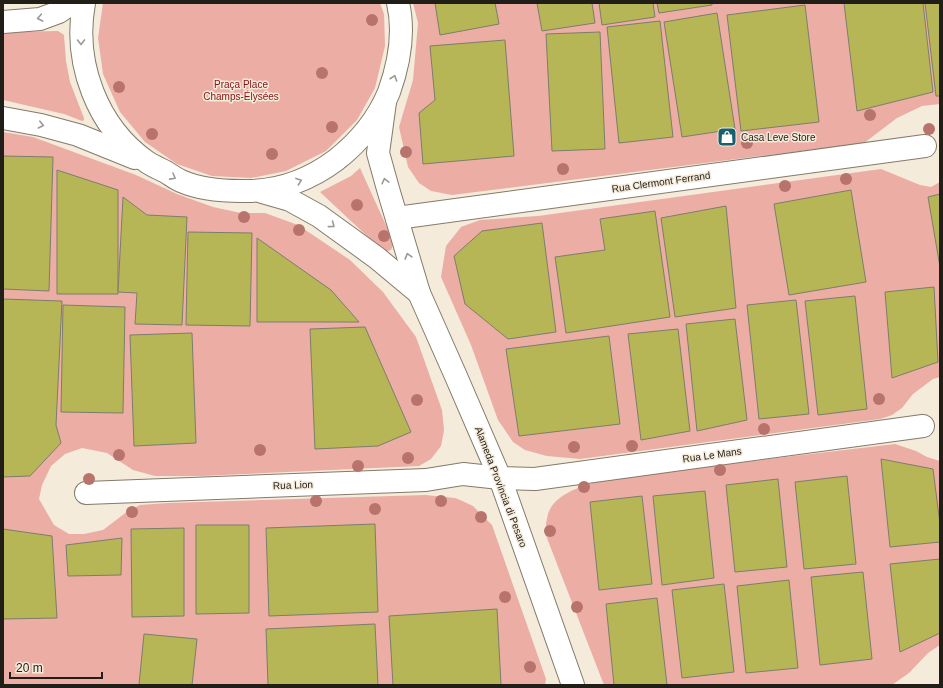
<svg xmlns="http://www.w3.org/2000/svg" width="943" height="688" viewBox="0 0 943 688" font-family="Helvetica,sans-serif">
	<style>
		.green { fill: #ecada5 }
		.building { fill: #b6b656; stroke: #7d7d6c }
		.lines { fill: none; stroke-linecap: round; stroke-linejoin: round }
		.minor-casing { stroke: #837a6b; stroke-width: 24 }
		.minor { stroke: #fff; stroke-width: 22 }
		.tree { fill: #b7736c }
		.oneway { stroke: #9b9997 }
		.labels { text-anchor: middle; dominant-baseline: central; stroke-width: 3; stroke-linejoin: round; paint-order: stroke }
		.park-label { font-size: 10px; fill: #851112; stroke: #f4ebda }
		.poi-label { font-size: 10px; fill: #211d17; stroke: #f4ebda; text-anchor: start }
		.street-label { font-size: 10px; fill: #211d17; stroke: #f4ebda }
	</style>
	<rect width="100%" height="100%" fill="#f4ebda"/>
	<g class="green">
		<polygon points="103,3 380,3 384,14 385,46 375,88 357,120 326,151 286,171 251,178 212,176 177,164 145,142 120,112 103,74 98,38"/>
		<polygon points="413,3 940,3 940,104 922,106 897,118 864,143 452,195 431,191 419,183 408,167 399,127 413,80 418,23"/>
		<polygon points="58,31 64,35 66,61 70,82 84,118 84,120 82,121 64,114 3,100 3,32"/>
		<polygon points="3,132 33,137 136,175 177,194 213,207 241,213 265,213 298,225 350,260 383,292 416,337 442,410 444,430 441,446 431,459 419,466 202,476 155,476 133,470 107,453 82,448 65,454 51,466 42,485 39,499 54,525 69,534 84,534 103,530 128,511 140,505 168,503 425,495 455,498 460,500 473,506 492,525 546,679 545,685 3,685"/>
		<polygon points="360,168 394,243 391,250 384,252 320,192 351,176"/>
		<polygon points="881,169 920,185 931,187 940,182 940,377 933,379 913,394 902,408 892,415 880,419 580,459 547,456 525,450 513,442 498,420 471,345 441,277 446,246 461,227 480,220 538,216"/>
		<path d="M895 444 916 451 927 457 940 461V645L928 653 909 673 892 685H604L545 533C546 527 546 520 548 514 555 491 590 484 610 478Z"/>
	</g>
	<g class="building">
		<polygon points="435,3 495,3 499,24 440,35"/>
		<polygon points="537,3 592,3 595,23 542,31"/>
		<polygon points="599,3 653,3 655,17 602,25"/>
		<polygon points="657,3 712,3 712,5 659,13"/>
		<polygon points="844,3 923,3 933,92 857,111"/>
		<polygon points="925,3 940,3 940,96 936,96"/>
		<polygon points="805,5 819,122 741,131 727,15"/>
		<polygon points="717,13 735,129 682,137 664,22"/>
		<polygon points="660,21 673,137 619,143 607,27"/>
		<polygon points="600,32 605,149 552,151 546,34"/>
		<polygon points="505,40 514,156 423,164 419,113 435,100 430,46"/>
		<polygon points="3,156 53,157 49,291 3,289"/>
		<polygon points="57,170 118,190 118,294 57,294"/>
		<polygon points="851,190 866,282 789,295 774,204"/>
		<polygon points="940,194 940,267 928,197"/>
		<polygon points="123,197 147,215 187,217 182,325 135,324 137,293 118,292"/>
		<polygon points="726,206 736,308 675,317 661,218"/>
		<polygon points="655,211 670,317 566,333 555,257 605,250 600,219"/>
		<polygon points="542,223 556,332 508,339 465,304 454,256 482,231"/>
		<polygon points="188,232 252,233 250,326 186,325"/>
		<polygon points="257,238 331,290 359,322 257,322"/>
		<polygon points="934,287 938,362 892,378 885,292"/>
		<polygon points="855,296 867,409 818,415 805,301"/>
		<polygon points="3,299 62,301 56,425 61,443 30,476 3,477"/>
		<polygon points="796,300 809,414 759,419 747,305"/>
		<polygon points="63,305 125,307 123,413 61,412"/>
		<polygon points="735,319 747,420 697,431 686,324"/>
		<polygon points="365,327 411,432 378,446 315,449 310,329"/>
		<polygon points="678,329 690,431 641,440 628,334"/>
		<polygon points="192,333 196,443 134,446 130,335"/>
		<polygon points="609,336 620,424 519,436 506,349"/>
		<polygon points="881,459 933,469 940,524 940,542 890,547"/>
		<polygon points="847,476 856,564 804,569 795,482"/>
		<polygon points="778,479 787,567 735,572 726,485"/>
		<polygon points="705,491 714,578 662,585 653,496"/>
		<polygon points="642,496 652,584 599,590 590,502"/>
		<polygon points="375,524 378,612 269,616 266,528"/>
		<polygon points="196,525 249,525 249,613 196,614"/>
		<polygon points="184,528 184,616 132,617 131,529"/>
		<polygon points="3,529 52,536 57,618 3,619"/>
		<polygon points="122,538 121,575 68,576 66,545"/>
		<polygon points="940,559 940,633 900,652 890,564"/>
		<polygon points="863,572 872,659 820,665 811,577"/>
		<polygon points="789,580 798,668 746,673 737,586"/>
		<polygon points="724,584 734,672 682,678 672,590"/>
		<polygon points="657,598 667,685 614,685 606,604"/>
		<polygon points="497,609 501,685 393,685 389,616"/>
		<polygon points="375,624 378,685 268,685 266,629"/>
		<polygon points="144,634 197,639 192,685 139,685"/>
	</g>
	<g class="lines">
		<g class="minor-casing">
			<g id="minor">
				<path d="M84 3C73 63 97 127 147 162 153 166 160 169 166 172 171 175 176 179 181 181 199 189 222 191 241 191 276 192 308 181 336 160 359 142 378 119 389 92 399 64 405 33 398 3"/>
				<polyline points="3,22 40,19 59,12 72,3"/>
				<polyline points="385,102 378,153 388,189 419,293 455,374 500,478 573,685"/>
				<polyline points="3,118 41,125 78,135 135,158"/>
				<polyline points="262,192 290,200 319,216 377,258 419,293"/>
				<polyline points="397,218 925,146"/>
				<polyline points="86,493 426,480 463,474 500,478 535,479 923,426"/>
			</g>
		</g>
		<use href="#minor" class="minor"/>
	</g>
	<g class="tree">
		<circle cx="372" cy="20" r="6"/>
		<circle cx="322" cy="73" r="6"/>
		<circle cx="119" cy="87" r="6"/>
		<circle cx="870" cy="115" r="6"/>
		<circle cx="332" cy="127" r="6"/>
		<circle cx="929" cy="129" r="6"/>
		<circle cx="152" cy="134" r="6"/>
		<circle cx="747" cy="143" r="6"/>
		<circle cx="406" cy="152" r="6"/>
		<circle cx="272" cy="154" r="6"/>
		<circle cx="563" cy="169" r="6"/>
		<circle cx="846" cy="179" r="6"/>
		<circle cx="785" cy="186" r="6"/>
		<circle cx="357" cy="205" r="6"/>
		<circle cx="244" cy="217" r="6"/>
		<circle cx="299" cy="230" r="6"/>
		<circle cx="384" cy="236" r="6"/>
		<circle cx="879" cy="399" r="6"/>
		<circle cx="417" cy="400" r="6"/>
		<circle cx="764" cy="429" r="6"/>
		<circle cx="632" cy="446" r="6"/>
		<circle cx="574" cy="447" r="6"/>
		<circle cx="260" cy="450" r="6"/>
		<circle cx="119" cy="455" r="6"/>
		<circle cx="408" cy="458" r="6"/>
		<circle cx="358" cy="466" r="6"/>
		<circle cx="720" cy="470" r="6"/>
		<circle cx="89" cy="479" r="6"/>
		<circle cx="584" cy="487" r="6"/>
		<circle cx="316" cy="501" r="6"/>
		<circle cx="441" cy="501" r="6"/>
		<circle cx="375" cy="509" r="6"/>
		<circle cx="132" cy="512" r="6"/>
		<circle cx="481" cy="517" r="6"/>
		<circle cx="550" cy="531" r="6"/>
		<circle cx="505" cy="597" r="6"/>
		<circle cx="577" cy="607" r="6"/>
		<circle cx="530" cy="667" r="6"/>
	</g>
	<defs><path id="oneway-chevron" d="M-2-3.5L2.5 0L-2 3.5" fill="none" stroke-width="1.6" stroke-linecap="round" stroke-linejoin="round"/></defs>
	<g class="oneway">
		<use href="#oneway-chevron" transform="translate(40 18) rotate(169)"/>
		<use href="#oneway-chevron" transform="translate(81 42) rotate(89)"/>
		<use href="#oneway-chevron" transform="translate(394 78) rotate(-71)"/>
		<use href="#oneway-chevron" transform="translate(41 125) rotate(13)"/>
		<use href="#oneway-chevron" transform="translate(173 177) rotate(29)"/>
		<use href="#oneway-chevron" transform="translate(299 181) rotate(-20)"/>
		<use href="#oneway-chevron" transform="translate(385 181) rotate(-104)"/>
		<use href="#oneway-chevron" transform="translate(332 225) rotate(37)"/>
		<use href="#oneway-chevron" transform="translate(408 256) rotate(-106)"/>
	</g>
	<defs>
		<g id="shop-square" transform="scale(1)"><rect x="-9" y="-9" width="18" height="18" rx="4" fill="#185f70" stroke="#f4ebda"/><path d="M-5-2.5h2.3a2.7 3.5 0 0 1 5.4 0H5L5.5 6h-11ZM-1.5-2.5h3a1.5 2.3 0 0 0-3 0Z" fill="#fff"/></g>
	</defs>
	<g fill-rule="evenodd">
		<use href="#shop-square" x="727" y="137"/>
	</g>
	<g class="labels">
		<g class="park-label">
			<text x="241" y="84">Praça Place<tspan x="241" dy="12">Champs-Élysées</tspan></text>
		</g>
		<g class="poi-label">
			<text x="741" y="137">Casa Leve Store</text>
		</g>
		<g class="street-label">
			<text transform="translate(661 182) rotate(-8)">Rua Clermont Ferrand</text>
			<text transform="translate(712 455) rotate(-8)">Rua Le Mans</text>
			<text transform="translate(293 485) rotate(-2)">Rua Lion</text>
			<text transform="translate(501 487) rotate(69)">Alameda Provincia di Pesaro</text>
		</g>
	</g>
	<rect width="943" height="688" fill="none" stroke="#211d17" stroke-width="8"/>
	<path d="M10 672v6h92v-6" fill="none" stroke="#211d17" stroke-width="2"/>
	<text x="16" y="672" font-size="12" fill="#211d17" stroke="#f4ebda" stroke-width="3" paint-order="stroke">20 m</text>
</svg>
